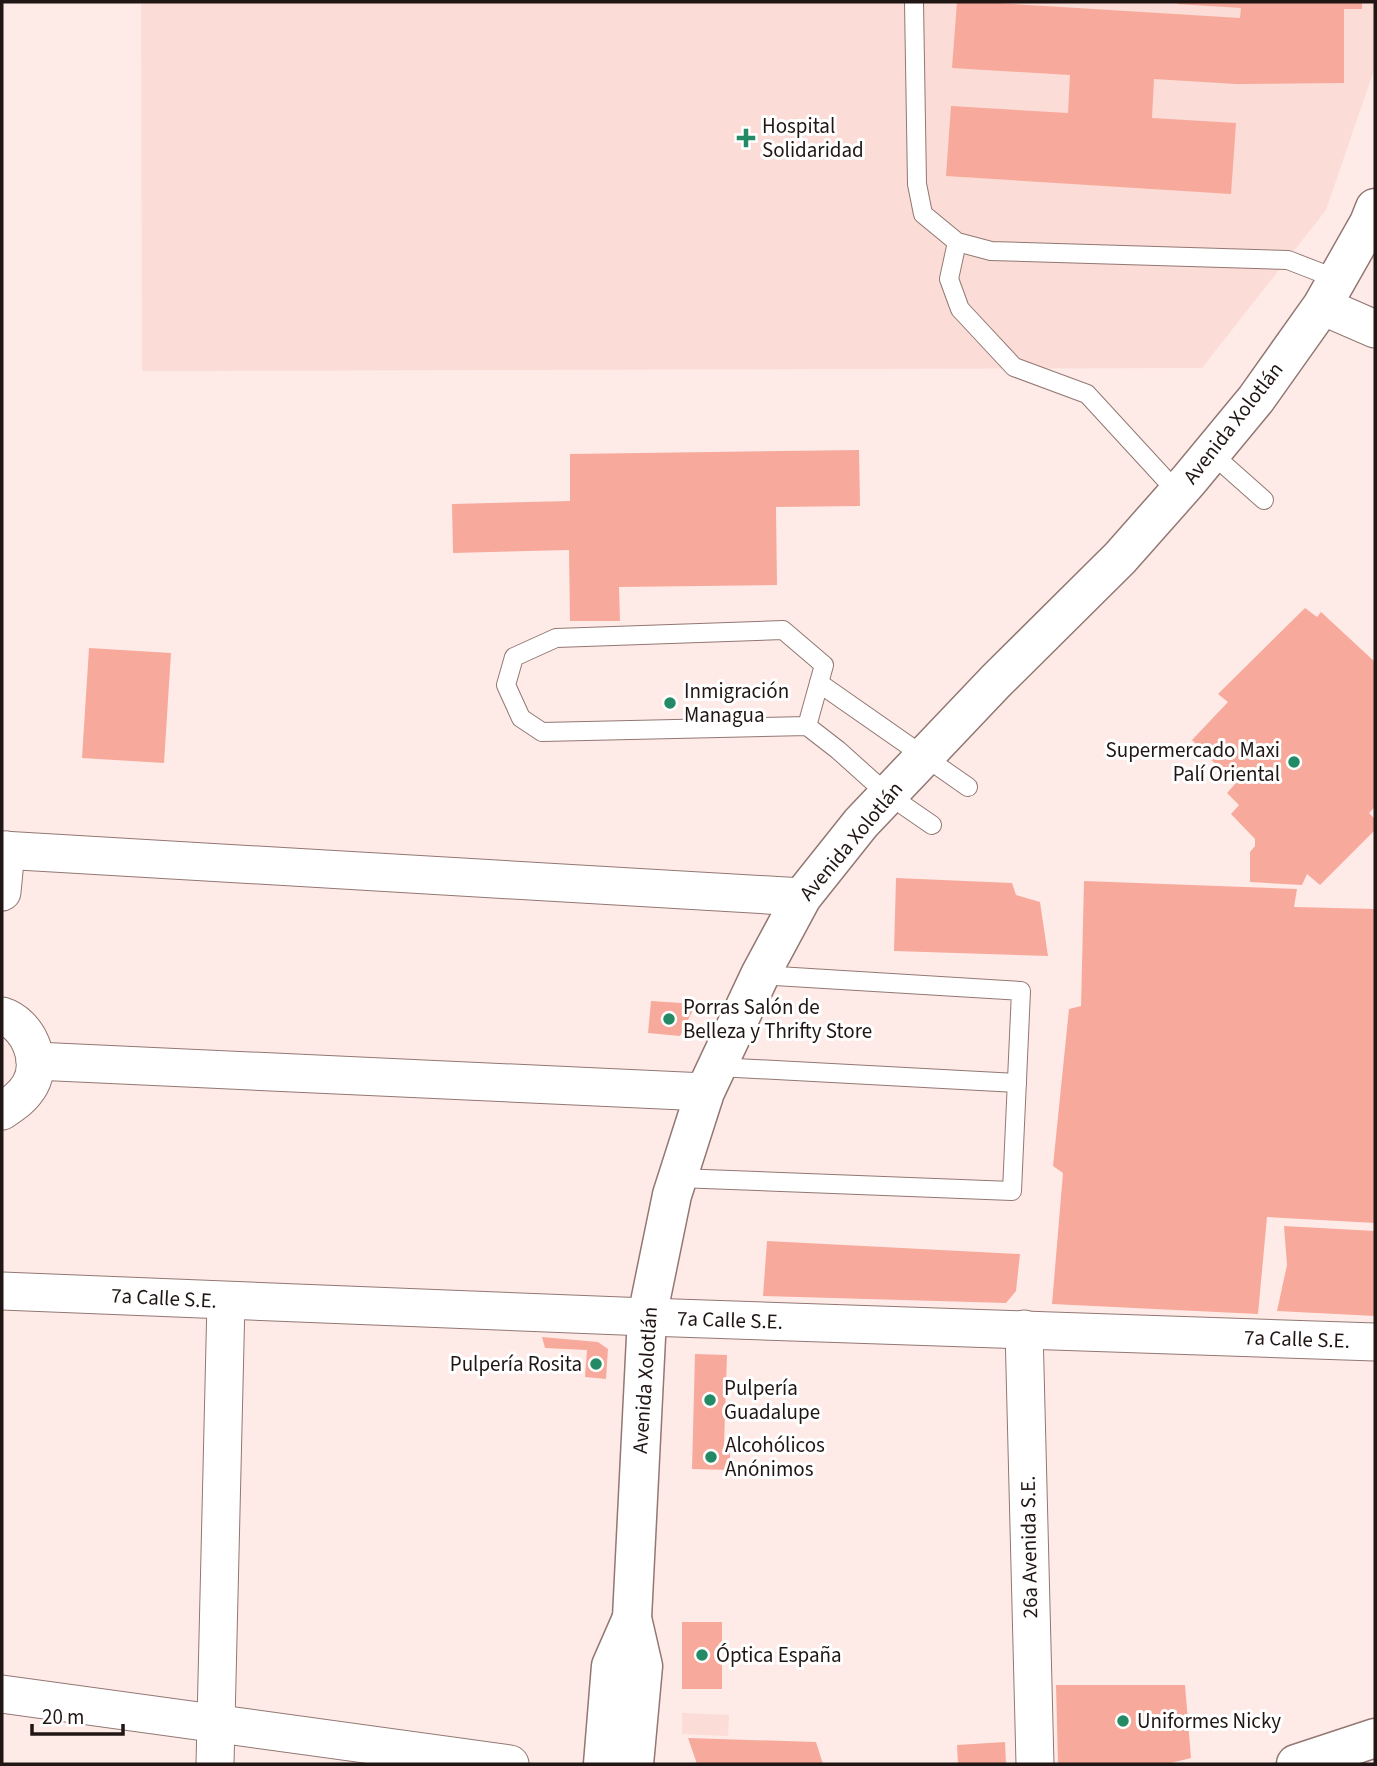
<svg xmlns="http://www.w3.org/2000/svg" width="1377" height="1766" viewBox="0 0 1377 1766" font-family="'Source Sans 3',sans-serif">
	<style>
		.built { fill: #fbdcd6 }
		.building { fill: #f7aa9b }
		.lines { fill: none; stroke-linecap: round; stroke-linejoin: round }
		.service-casing { stroke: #927772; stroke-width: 20 }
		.minor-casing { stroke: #927772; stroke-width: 39 }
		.secondary-casing { stroke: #927772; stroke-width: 41 }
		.service { stroke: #fff; stroke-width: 18 }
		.minor { stroke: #fff; stroke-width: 37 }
		.secondary { stroke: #fff; stroke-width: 38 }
		.poi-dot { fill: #248a65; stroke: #fff; stroke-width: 2.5 }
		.labels { text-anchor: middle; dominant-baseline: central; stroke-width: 6; stroke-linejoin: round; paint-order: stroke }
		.poi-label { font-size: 21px; fill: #201614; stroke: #fff; text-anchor: start }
		.street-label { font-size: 21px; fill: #201614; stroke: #fff }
	</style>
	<rect width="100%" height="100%" fill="#feebe8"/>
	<g class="built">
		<polygon points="141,2 1375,2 1375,67 1326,210 1202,368 142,371"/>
		<polygon points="682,1713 729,1715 728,1736 682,1734"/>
	</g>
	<g class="building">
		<polygon points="957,2 981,2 1240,18 1241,8 1177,4 1177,2 1362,2 1362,9 1344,9 1344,83 1236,84 1154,79 1152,118 1236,123 1231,194 946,176 951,106 1068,113 1070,75 952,68"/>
		<polygon points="859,450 860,506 776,507 777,585 619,587 620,621 570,621 569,550 453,553 452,504 570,501 570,454"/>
		<polygon points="1305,608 1317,617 1321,612 1375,662 1375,807 1369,813 1375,819 1375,830 1320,885 1307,874 1302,885 1250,882 1250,852 1255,846 1255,839 1231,814 1239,805 1227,793 1235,784 1192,740 1228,702 1218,694"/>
		<polygon points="89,648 171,653 164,763 82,758"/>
		<polygon points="896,878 1012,883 1016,895 1040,902 1048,956 894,951"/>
		<polygon points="1084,881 1297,889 1294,907 1375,909 1375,1223 1267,1217 1258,1314 1052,1304 1063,1173 1053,1166 1069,1009 1081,1006"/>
		<polygon points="651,1001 696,1004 680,1036 648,1033"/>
		<polygon points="1284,1226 1375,1231 1375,1316 1277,1311 1287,1265"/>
		<polygon points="767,1241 1020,1254 1016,1291 1006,1303 763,1296"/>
		<polygon points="542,1337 598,1342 608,1349 606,1379 585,1377 587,1350 545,1348"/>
		<polygon points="695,1354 727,1355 724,1445 730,1445 730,1470 692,1469"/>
		<rect x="682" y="1622" width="40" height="67"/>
		<polygon points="1056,1685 1185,1685 1191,1758 1167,1764 1058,1764"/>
		<polygon points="688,1738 816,1742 823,1764 697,1764"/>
		<polygon points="1005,1742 1006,1764 958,1764 957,1745"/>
	</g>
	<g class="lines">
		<g class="service-casing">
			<g id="service">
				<polyline points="914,2 917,184 923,214 957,242 991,251 1288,260 1337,279"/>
				<polyline points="957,242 949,279 960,309 1014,367 1087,394 1178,493"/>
				<polyline points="1211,453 1264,500"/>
				<polyline points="819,683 968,787"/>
				<polyline points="807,726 824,665 783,630 556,638 514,657 506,685 521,718 542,732 807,726 838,750 887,794 932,825"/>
				<polyline points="718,1067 1017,1083"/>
				<polyline points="678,1178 1012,1191 1021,991 760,975"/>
			</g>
		</g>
		<g class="minor-casing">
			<g id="minor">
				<polyline points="1322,306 1375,329"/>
				<polyline points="2,850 802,897"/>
				<polyline points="2,892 6,850"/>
				<path d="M2 1016C28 1024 44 1060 30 1085 23 1097 14 1103 2 1111"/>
				<polyline points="35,1061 705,1092"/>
				<polyline points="2,1291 647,1317 1375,1342"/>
				<polyline points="1024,1329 1035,1764"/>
				<polyline points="2,1694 510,1764"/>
				<polyline points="215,1764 226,1301"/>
			</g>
		</g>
		<g class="secondary-casing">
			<g id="secondary">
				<polyline points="603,1764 611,1666 632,1618"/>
				<polyline points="634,1764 643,1666 632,1618 647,1317 672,1195 705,1092 760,975 802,897 861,823 996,681 1120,558 1189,480 1256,399 1322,306 1369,223 1375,208"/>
				<polyline points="1296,1764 1375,1738"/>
			</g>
		</g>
		<use href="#service" class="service"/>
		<use href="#minor" class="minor"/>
		<use href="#secondary" class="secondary"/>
	</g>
	<g class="poi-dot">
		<path d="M742.5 127.5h7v7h7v7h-7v7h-7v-7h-7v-7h7z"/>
		<circle cx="670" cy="703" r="7"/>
		<circle cx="1294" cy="762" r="7"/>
		<circle cx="669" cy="1019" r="7"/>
		<circle cx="596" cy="1364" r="7"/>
		<circle cx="710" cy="1400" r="7"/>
		<circle cx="711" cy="1457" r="7"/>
		<circle cx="702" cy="1655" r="7"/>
		<circle cx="1123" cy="1721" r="7"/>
	</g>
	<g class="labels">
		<g class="poi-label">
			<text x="762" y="126">Hospital<tspan x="762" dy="24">Solidaridad</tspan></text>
			<text x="684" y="691">Inmigración<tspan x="684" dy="24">Managua</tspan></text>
			<text x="1280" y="750" text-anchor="end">Supermercado Maxi<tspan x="1280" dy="24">Palí Oriental</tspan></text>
			<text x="683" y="1007">Porras Salón de<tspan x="683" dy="24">Belleza y Thrifty Store</tspan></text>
			<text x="582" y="1364" text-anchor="end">Pulpería Rosita</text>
			<text x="724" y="1388">Pulpería<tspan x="724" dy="24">Guadalupe</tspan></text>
			<text x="725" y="1445">Alcohólicos<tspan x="725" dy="24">Anónimos</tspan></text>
			<text x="716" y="1655">Óptica España</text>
			<text x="1137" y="1721">Uniformes Nicky</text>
		</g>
		<g class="street-label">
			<text transform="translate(1233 423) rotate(-52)">Avenida Xolotlán</text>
			<text transform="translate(851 841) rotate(-50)">Avenida Xolotlán</text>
			<text transform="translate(164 1298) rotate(3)">7a Calle S.E.</text>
			<text transform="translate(730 1320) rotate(2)">7a Calle S.E.</text>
			<text transform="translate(1297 1339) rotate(2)">7a Calle S.E.</text>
			<text transform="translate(645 1380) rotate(-86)">Avenida Xolotlán</text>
			<text transform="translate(1029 1547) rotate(-91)">26a Avenida S.E.</text>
		</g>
	</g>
	<rect width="1377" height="1766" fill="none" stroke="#201614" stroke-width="7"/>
	<path d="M32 1724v10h91v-10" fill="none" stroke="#201614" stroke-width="3.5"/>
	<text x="42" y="1724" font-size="21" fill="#201614" stroke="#ffffff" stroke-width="5" paint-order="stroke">20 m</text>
</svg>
